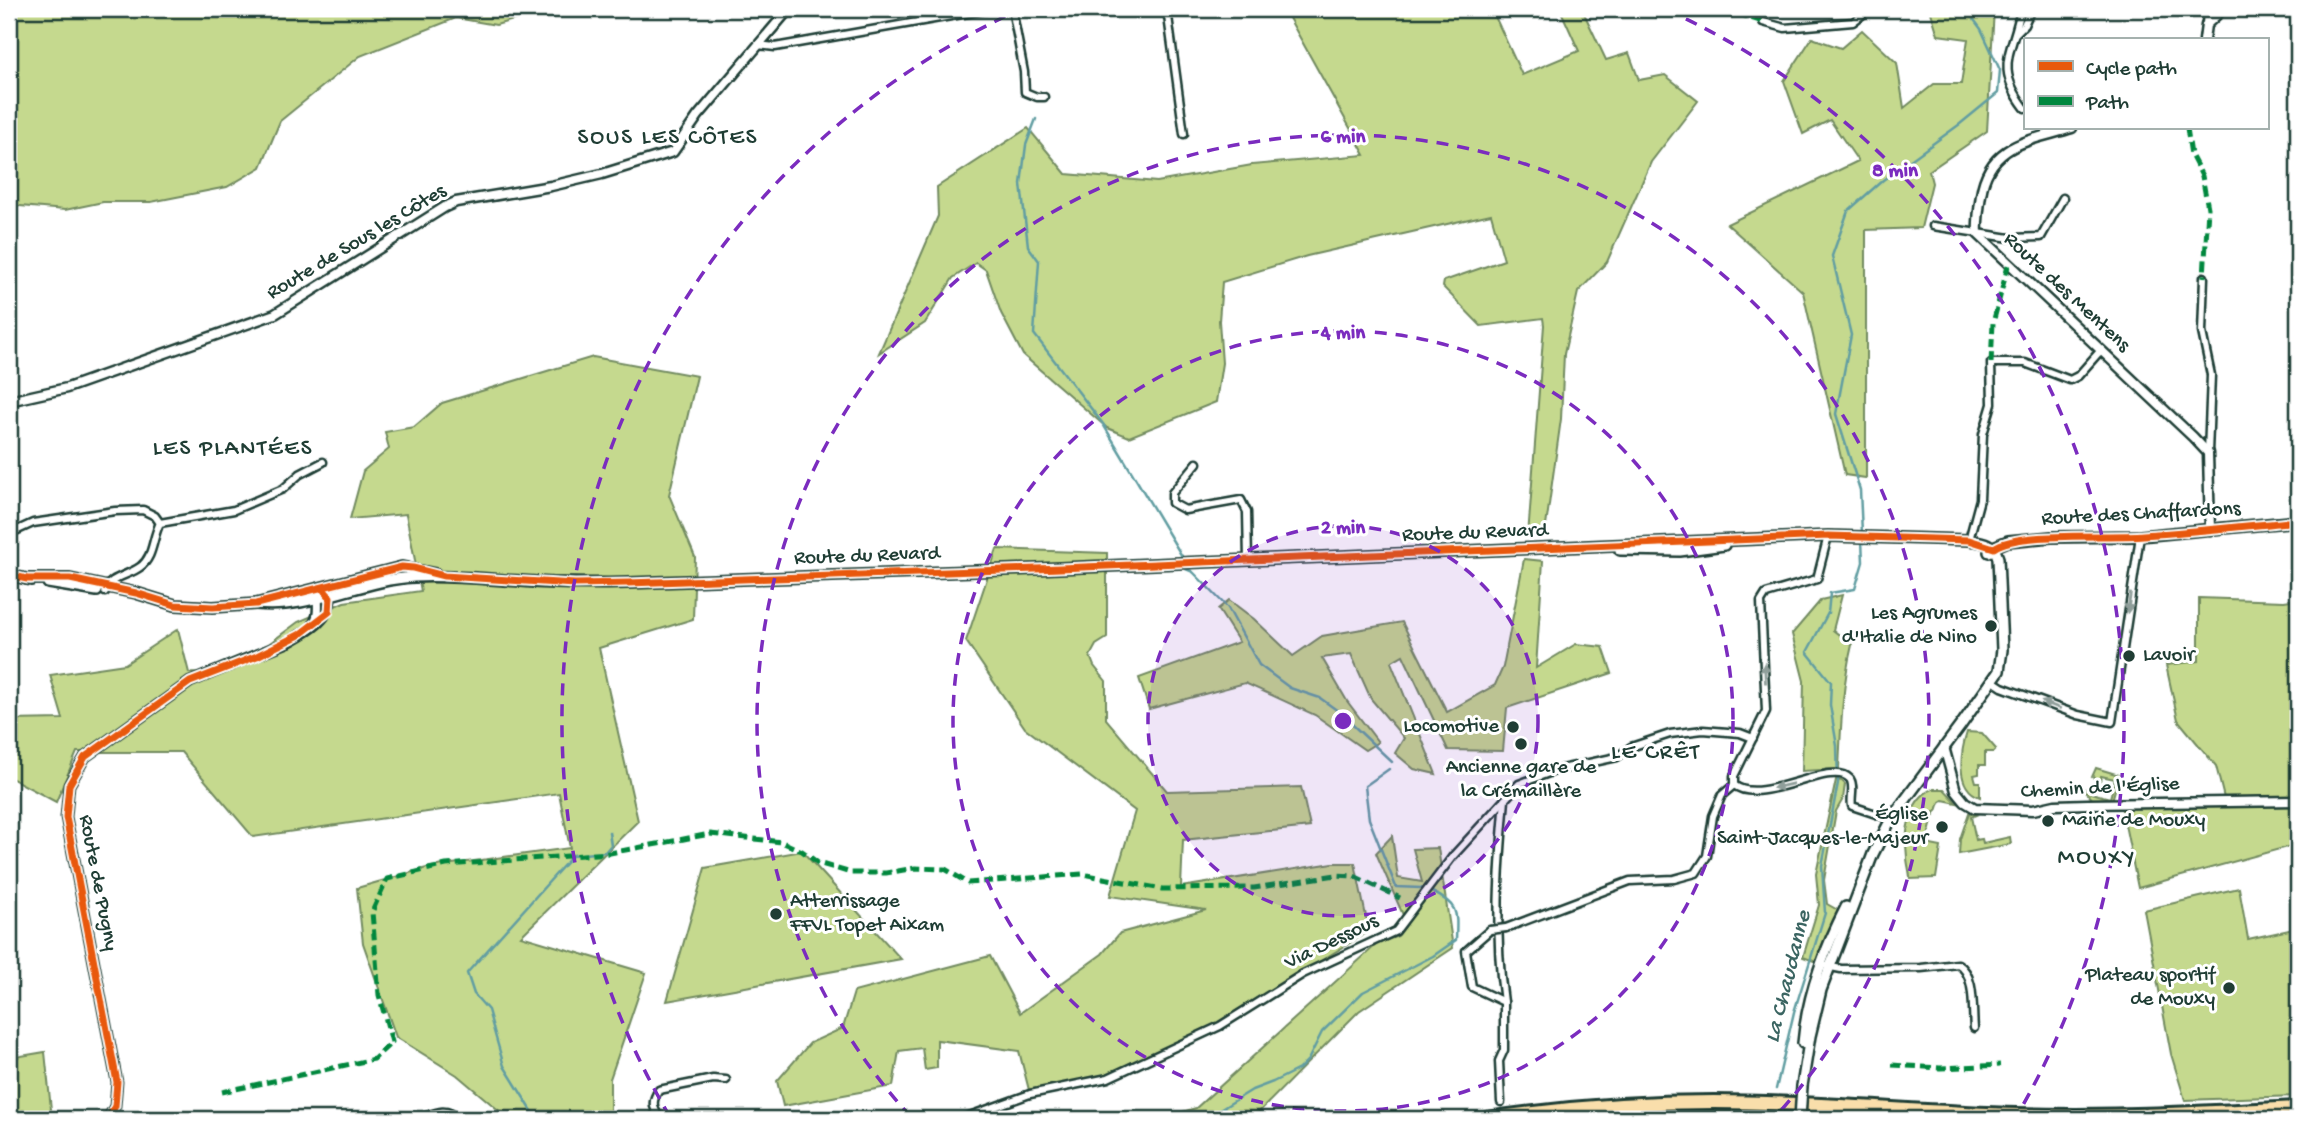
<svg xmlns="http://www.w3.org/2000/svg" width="2307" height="1128" viewBox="0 0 2307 1128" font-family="'Gochi Hand',sans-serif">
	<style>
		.green { fill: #c5d98e; stroke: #728b61; stroke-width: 2 }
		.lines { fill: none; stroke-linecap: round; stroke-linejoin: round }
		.stream { stroke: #629ea2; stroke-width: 2.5 }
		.minor-casing { stroke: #1f3d34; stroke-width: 11 }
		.tertiary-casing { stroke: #1f3d34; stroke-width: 13 }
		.secondary-casing { stroke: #1f3d34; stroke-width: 14 }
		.motorway-casing { stroke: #1f3d34; stroke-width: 18 }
		.minor { stroke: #fff; stroke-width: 6 }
		.tertiary { stroke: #fff; stroke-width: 8 }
		.secondary { stroke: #fff; stroke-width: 9 }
		.motorway { stroke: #f9deab; stroke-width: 12 }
		.minor-bridge-casing { stroke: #1f3d34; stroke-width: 11; stroke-linecap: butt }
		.secondary-bridge-casing { stroke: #1f3d34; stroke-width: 14; stroke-linecap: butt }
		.minor-bridge { stroke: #fff; stroke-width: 6 }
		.secondary-bridge { stroke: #fff; stroke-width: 9 }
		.quiet { stroke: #00873e; stroke-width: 5; stroke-dasharray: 10 5; stroke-linecap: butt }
		.cycleway-casing { stroke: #fff; stroke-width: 11 }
		.cycleway { stroke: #e8590c; stroke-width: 7 }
		.oneway { fill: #8f9e9a }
		.ring { fill: none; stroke: #7b2cbf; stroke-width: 3.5; stroke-dasharray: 12 9 }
		.poi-dot { fill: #1f3d34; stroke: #fff; stroke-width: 2.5 }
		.labels { text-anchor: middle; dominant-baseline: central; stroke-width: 6; stroke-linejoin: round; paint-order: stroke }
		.street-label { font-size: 21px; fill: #1f3d34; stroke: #fff }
		.poi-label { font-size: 21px; fill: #1f3d34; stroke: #fff; text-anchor: end }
		.neighbourhood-label { font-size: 23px; letter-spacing: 2px; fill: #1f3d34; stroke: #fff }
		.water-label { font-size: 23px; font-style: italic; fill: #3b6562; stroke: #fff }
		.quarter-label { font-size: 24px; letter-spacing: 2px; fill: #1f3d34; stroke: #fff }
		.centre { fill: #7b2cbf; stroke: #fff; stroke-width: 3.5 }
		.ring-label { font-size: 21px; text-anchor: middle; font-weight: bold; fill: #7b2cbf; stroke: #fff; stroke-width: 6; stroke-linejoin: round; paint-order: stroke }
	</style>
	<rect width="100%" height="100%" fill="#fff"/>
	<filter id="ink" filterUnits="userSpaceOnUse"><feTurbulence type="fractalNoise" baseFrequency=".0143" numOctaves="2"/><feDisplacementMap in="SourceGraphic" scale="14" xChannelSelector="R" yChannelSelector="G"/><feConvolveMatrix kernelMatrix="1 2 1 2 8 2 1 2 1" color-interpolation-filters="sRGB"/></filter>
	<g filter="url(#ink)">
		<g class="green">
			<polygon points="9,9 551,9 496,25 456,18 360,56 280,121 261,167 227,187 151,202 103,202 65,210 9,205"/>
			<polygon points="1284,9 1482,9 1484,13 1493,12 1522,75 1579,51 1560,9 1582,9 1606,60 1629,53 1639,80 1665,75 1698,101 1651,162 1607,262 1578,292 1564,354 1561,419 1546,526 1528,536 1544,325 1543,318 1481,326 1443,287 1444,281 1504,260 1491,214 1307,256 1222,282 1219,321 1222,363 1216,402 1129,437 1107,428 1023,355 1001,313 986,270 976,263 953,278 925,323 879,353 938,216 937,187 1028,128 1066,174 1157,182 1252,165 1365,155"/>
			<polygon points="1930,9 1994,9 1987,131 1929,171 1932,183 1921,228 1866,230 1866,478 1845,475 1803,292 1727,224 1858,161 1830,120 1803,134 1784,81 1812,38 1841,48 1862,30 1897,63 1904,108 1934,84 1961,84 1968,39 1938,35"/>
			<polygon points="593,357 697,376 669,495 695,557 693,619 599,648 638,821 521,936 646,973 610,1079 610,1119 509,1119 457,1075 396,1037 363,943 357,888 430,867 570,848 559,793 253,837 181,752 77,752 56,802 9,777 9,720 63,719 50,675 125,664 178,629 189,673 210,674 251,657 298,622 344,602 421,591 406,514 350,519 363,471 389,449 385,432 414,427 442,403"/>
			<polygon points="997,549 1107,553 1107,638 1096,645 1090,656 1094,666 1106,681 1106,719 1167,791 1301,787 1310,827 1183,840 1181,887 1333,863 1355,863 1369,931 1201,1035 1108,1078 1030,1094 1019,1051 937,1040 937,1068 925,1070 922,1048 899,1051 893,1086 783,1106 777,1081 810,1043 843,1028 854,992 990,956 1020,1013 1102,954 1120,933 1206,910 1110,896 1135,811 1025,728 966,641"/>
			<polygon points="1524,559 1543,561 1536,668 1576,644 1603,647 1612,673 1507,708 1503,751 1448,750 1403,655 1391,662 1436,774 1414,769 1395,753 1404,738 1371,699 1351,654 1322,658 1347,701 1378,742 1365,750 1315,715 1245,683 1149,709 1139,678 1239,642 1218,609 1229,600 1254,619 1293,656 1322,636 1402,622 1447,712 1495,685 1503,667"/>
			<path d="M1842 595 1833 630 1852 645C1842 686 1841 727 1839 769L1802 771 1804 681 1792 634 1821 600Z"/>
			<polygon points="2199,598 2284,601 2298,599 2298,844 2138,888 2120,800 2224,798 2216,766 2178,720 2166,665 2199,661"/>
			<path d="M1967 732 1982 733 1996 749 1993 752H1985V765H1979V774L1974 775 1976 782H1980V797C1954 788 1961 751 1967 732Z"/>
			<polygon points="2096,768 2119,775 2112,801 2094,801 2086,792 2085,789 2092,787 2091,793 2110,798 2115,779 2101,776 2100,781 2092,777"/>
			<polygon points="1836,780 1842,781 1845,784 1843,799 1836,811 1824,880 1827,904 1841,912 1819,963 1803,957 1819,905 1816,874"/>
			<path d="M1933 789H1944L1957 803 1943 800 1940 802 1937 811 1932 813 1934 814 1926 844 1941 847 1936 878 1910 879C1910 871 1907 864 1907 857 1904 834 1909 798 1933 789Z"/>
			<polygon points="1969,813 1976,815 1971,817 1976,840 1982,839 1983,843 2010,837 2011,844 1959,854 1960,839"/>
			<polygon points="1392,836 1398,878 1422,882 1413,849 1438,848 1453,948 1359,1011 1252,1119 1158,1119 1196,1108 1377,944 1398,936 1407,924 1376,853"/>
			<polygon points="802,851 901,959 667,1001 705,868"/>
			<polygon points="2239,888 2248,939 2298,928 2298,1096 2185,1100 2171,1054 2144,910"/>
			<polygon points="45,1052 52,1119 9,1119 9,1058"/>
		</g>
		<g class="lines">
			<g class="stream">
				<polyline points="1036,119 1026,145 1021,184 1028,246 1039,261 1034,334 1103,424 1183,558"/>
				<polyline points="1862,533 1860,490 1836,414 1851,335 1832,256 1848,211 1883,180 1960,124 1998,93 2000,70 1981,29 1966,9"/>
				<polyline points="1186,569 1193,572 1228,608 1259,665 1290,688 1320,698 1338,711 1392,762"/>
				<polyline points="1389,769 1365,786 1369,819 1396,887 1421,888"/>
				<polyline points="1776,1089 1794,1012 1825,913 1822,866 1838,783 1837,746 1830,705 1831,682 1807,652 1828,613 1830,593 1855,589 1863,562 1862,540"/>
				<polyline points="537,1119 504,1066 488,1010 474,994 467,973 573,855 605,852 611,845 609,832"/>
				<path d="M1205 1119 1252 1090 1273 1082 1299 1069 1308 1060 1322 1032 1363 992 1433 956 1456 940C1457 912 1459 905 1432 892"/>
			</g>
			<g class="minor-casing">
				<g id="minor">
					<polyline points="1012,9 1024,72 1025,92 1037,97 1044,97"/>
					<polyline points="1167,9 1184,134"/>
					<path d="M2021 9C2013 53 1993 66 2025 108"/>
					<polyline points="1763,22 1785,28 1853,22 1862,15 1863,9"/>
					<polyline points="2206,25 2207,9"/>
					<polyline points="2016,33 2024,25 2031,9"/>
					<polyline points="758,45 775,47 991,9"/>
					<polyline points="1933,226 2010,238 2041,237 2063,198"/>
					<polyline points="2204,277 2202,332 2211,375 2208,453"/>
					<polyline points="1197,463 1172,493 1172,503 1185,510 1241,500 1247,512 1248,560"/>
					<polyline points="9,534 33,523 115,511 143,510 155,516 160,523"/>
					<polyline points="1969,540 1980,499 1983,434 1992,404 1991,363 2025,363 2070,380 2078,376 2101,350"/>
					<path d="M105 592C108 577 128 576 140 567 154 557 152 538 160 523L234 510 283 489 300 474 323 462"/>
					<polyline points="1993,681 2002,687 2078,715 2112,722 2140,536"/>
					<path d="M1734 785C1761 807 1833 758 1850 779 1855 786 1850 798 1852 806L1891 819"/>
					<polyline points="1506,928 1630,881 1674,879 1696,873 1707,856 1713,816 1722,795 1734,785 1734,776 1766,711 1761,602 1766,594 1817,579 1828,536"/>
					<polyline points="1490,930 1466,951 1472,987 1504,1002 1504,1050 1499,1061 1501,1102"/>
					<path d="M1826 966 1841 969 1921 968 1958 964C1976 974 1972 1010 1974 1028"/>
					<path d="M1504 1002C1494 935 1499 867 1505 800"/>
					<path d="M419 1119C435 1113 445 1106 459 1119"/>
					<path d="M688 1119 659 1117C652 1106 652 1100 659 1090L713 1079 726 1080"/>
					<polyline points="961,1119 1030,1094 1108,1078 1220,1026 1303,974 1396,931 1453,856 1519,784 1557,770 1617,757 1631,747 1670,734 1703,730 1740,733 1753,738"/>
				</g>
			</g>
			<g class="tertiary-casing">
				<g id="tertiary">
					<polyline points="2204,40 2206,25 2223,9"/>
					<path d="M2072 128C2030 141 1989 143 1981 195 1979 208 1977 221 1978 234L2193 437 2208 453 2210 530"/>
					<polyline points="9,401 67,388 275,314 445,207 456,202 551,186 602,174 673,152 698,116 789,9"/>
					<polyline points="1944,747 1956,791 1965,802 1975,808 2033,810 2055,805 2088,804 2298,801"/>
					<path d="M108 1119 115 1106 117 1082 66 817 69 785 85 757 190 682 288 642C306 632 331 620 330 597L322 588C313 600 323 611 313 625"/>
				</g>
			</g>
			<g class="secondary-casing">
				<g id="secondary">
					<polyline points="1620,550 1680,551 1724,545"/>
					<polyline points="1989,552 1996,546 2008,541 2051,537 2140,536 2298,521"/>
					<polyline points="9,575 31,580"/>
					<polyline points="27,579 70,579 136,593 175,605 213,607 256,604 402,567 436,574"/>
					<polyline points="48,583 97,591"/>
					<path d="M256 604C310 610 360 580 414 577 449 575 485 579 521 581 557 584 592 584 628 583L1036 569 1828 536 1969 540C1983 542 1994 543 1998 558L2002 650 1999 671 1961 725 1891 819 1873 854 1821 990 1810 1036 1802 1086"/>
					<path d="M1803 1043C1807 996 1825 948 1846 907"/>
				</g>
			</g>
			<g class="motorway-casing">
				<g id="motorway">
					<path d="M1487 1119C1562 1108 1638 1102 1714 1102 1815 1102 1916 1112 2017 1115 2111 1118 2204 1113 2298 1108"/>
					<polyline points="1632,1119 1716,1117 1782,1119"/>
				</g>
			</g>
			<use href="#minor" class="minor"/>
			<use href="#tertiary" class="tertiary"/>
			<use href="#secondary" class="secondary"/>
			<use href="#motorway" class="motorway"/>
			<g class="minor-bridge-casing">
				<polyline id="minor-bridge" points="1490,930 1506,928"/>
			</g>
			<g class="secondary-bridge-casing">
				<polyline id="secondary-bridge" points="1800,1119 1802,1086"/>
			</g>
			<use href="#minor-bridge" class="minor-bridge"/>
			<use href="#secondary-bridge" class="secondary-bridge"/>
			<g class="quiet">
				<polyline points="1723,9 1763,22"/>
				<polyline points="2187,128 2191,155 2202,176 2208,208 2204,277"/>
				<polyline points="1991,363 1993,323 2009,262"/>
				<polyline points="1892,1065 1940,1068 2000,1065"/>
				<polyline points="222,1092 374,1059 392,1042 379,995 372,912 387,879 446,865 610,853 710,834 782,842 802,851 818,863 851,873 886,873 915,868 945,869 968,883 1082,874 1162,889 1254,888 1336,875 1354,876 1400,898"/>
			</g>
			<g class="cycleway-casing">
				<g id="cycleway">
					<path d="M9 575 27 579H70L136 593 175 605 213 607 256 604 402 567 413 568 444 576 575 584 628 583 1036 569 1828 536 1969 540 1994 548C2017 531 2110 538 2143 535 2195 532 2246 526 2298 521"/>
					<polyline points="108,1119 115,1106 117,1082 66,817 69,785 85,757 190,682 257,656 299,635 329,612 330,597 322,588"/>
				</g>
			</g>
			<use href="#cycleway" class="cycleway"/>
		</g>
		<defs><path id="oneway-solid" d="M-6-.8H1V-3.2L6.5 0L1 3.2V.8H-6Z" transform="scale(1.75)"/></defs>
		<g class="oneway">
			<use href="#oneway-solid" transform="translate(2129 603) rotate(99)"/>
			<use href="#oneway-solid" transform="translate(1765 673) rotate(-93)"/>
			<use href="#oneway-solid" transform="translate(2051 705) rotate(-159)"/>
			<use href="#oneway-solid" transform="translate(1783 786) rotate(167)"/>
		</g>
	</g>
	<circle cx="1343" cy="721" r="195" fill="#7b2cbf" fill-opacity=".12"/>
	<g class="ring">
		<circle cx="1343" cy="721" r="195"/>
		<circle cx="1343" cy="721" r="390"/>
		<path d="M911 1117A586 586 0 1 1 1775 1117"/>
		<path d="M670 1117A781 781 0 0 1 1019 10M1667 10A781 781 0 0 1 2016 1117"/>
	</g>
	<g class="poi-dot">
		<circle cx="1991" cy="626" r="7"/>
		<circle cx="2129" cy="656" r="7"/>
		<circle cx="1513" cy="727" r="7"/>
		<circle cx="1521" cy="744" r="7"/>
		<circle cx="2048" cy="821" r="7"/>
		<circle cx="1942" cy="827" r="7"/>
		<circle cx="776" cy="914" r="7"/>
		<circle cx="2229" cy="988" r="7"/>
	</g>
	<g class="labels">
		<g class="street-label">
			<text transform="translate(357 243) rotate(-31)">Route de Sous les Côtes</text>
			<text transform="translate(2066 293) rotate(43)">Route des Mentens</text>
			<text transform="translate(2141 515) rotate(-3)">Route des Chaffardons</text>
			<text transform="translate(1475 534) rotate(-2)">Route du Revard</text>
			<text transform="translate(867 557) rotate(-2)">Route du Revard</text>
			<text transform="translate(2100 789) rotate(-3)">Chemin de l'Église</text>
			<text transform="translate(97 883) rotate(79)">Route de Pugny</text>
			<text transform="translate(1332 943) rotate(-26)">Via Dessous</text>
		</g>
		<g class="poi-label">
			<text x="1977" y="614">Les Agrumes<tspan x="1977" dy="24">d'Italie de Nino</tspan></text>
			<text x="2143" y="656" text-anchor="start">Lavoir</text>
			<text x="1499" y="727">Locomotive</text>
			<text x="1521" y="768" text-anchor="middle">Ancienne gare de<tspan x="1521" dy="24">la Crémaillère</tspan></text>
			<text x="1928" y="815">Église<tspan x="1928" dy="24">Saint-Jacques-le-Majeur</tspan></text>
			<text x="2062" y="821" text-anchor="start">Mairie de Mouxy</text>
			<text x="790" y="902" text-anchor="start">Atterrissage<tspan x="790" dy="24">FFVL Topet Aixam</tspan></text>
			<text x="2215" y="976">Plateau sportif<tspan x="2215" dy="24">de Mouxy</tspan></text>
		</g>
		<g class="neighbourhood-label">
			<text x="668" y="138">SOUS LES CÔTES</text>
			<text x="233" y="449">LES PLANTÉES</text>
			<text x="1656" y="753">LE CRÊT</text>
		</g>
		<g class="water-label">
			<text transform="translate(1789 977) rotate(-76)">La Chaudanne</text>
		</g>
		<g class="quarter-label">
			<text x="2097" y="858">MOUXY</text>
		</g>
	</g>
	<circle cx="1343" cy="721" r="10" class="centre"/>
	<g class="ring-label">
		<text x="1343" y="142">6 min</text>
		<text x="1895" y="176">8 min</text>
		<text x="1343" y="338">4 min</text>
		<text x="1343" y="533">2 min</text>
	</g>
	<rect width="2307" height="1128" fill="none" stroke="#fff" stroke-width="35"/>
	<rect x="18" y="18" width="2272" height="1093" fill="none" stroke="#1f3d34" stroke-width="2.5" filter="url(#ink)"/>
	<rect x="2024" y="38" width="245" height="91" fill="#ffffff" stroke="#a5b1ae" stroke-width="2"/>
	<rect x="2038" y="61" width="35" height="10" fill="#e8590c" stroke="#a5b1ae" stroke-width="2"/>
	<text x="2086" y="74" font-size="21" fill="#1f3d34">Cycle path</text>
	<rect x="2038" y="96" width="35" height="10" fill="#00873e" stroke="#a5b1ae" stroke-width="2"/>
	<text x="2086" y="108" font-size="21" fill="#1f3d34">Path</text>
</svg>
